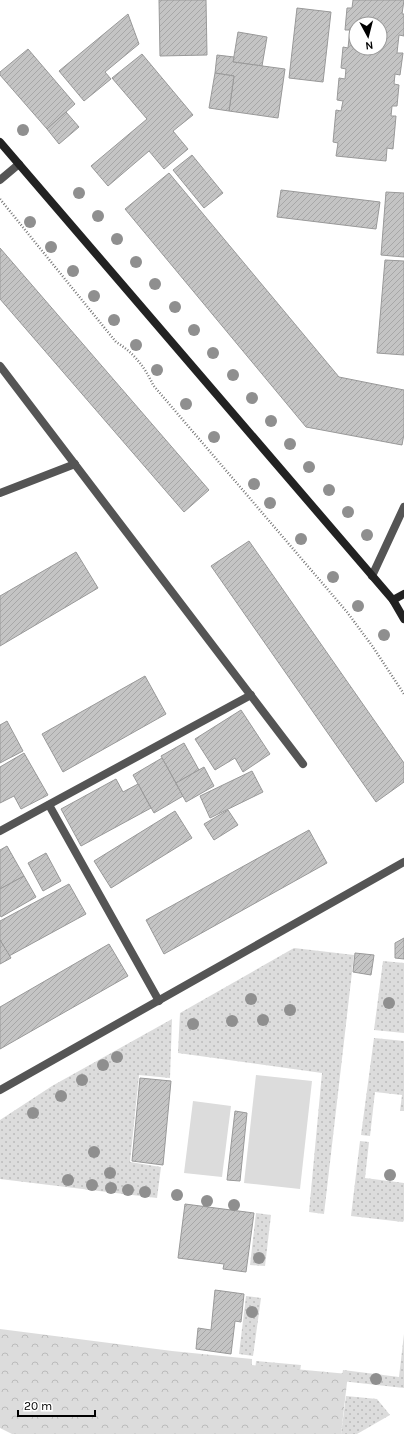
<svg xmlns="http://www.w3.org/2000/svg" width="404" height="1434" viewBox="0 0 404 1434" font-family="Karla,sans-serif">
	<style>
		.grass { fill: url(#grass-dots) }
		.park { fill: url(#park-crowns) }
		.garden { fill: #dcdcdc }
		.building { fill: url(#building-hatch); stroke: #999; fill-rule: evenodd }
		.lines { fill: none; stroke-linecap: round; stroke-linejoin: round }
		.path { stroke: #777; stroke-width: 2.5; stroke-dasharray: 1 2; stroke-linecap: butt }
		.lane { stroke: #555; stroke-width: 8 }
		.street { stroke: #555; stroke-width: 8 }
		.secondary { stroke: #222; stroke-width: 8 }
		.tree { fill: #8f8f8f }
	</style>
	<defs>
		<pattern id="grass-dots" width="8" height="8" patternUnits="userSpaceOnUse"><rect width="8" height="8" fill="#dcdcdc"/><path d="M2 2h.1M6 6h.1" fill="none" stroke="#bbb" stroke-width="1.8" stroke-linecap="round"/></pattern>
		<pattern id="park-crowns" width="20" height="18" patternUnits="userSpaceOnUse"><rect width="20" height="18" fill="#dcdcdc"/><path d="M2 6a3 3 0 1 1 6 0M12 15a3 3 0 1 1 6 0" fill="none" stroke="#bbb"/></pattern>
		<pattern id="building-hatch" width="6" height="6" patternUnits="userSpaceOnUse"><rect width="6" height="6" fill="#c4c4c4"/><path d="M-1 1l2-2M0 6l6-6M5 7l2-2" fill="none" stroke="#a7a7a7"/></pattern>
	</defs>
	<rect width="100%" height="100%" fill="#fff"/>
	<g class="grass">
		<polygon points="294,948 354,955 324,1214 309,1212 322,1073 178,1053 180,1013"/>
		<polygon points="383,961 404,963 404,1033 374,1030"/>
		<polygon points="172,1019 170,1078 139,1075 130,1162 161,1167 157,1198 0,1179 0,1120 52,1086"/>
		<polygon points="374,1038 404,1041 404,1111 400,1111 402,1095 375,1092 370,1136 361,1135"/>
		<polygon points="360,1141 369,1142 365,1178 404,1183 404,1220 403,1222 351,1216"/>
		<polygon points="256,1213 271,1215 265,1266 250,1265"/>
		<polygon points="246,1296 261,1298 253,1356 239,1354"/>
		<polygon points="404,1334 404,1388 341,1381 343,1370 399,1377"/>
		<polygon points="256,1361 301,1365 299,1377 255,1372"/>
		<polygon points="346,1396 377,1399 390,1415 357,1434 341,1434"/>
	</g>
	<polygon class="park" points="0,1329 172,1351 252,1359 252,1365 348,1374 341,1434 12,1434 0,1428"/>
	<g class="garden">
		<polygon points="256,1075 312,1081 300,1189 244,1183"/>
		<polygon points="193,1101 231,1106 222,1177 184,1173"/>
	</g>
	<g class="building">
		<polygon points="159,0 206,0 207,55 160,56"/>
		<path d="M353 0H404L402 14H404V36L399 35 397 53H403L400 75 395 74 394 84 399 85 397 106H392L391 116H396L393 149 387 148 386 161 336 156 338 143 333 142 336 110 341 111 343 101 337 100 339 78 345 79 346 69 341 68 343 47 348 48 350 30H345L347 8H352ZM356 24H380V48H356Z"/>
		<polygon points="297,8 331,12 323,82 289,78"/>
		<polygon points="128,14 139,44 105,72 111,79 84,101 59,71"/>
		<polygon points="238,32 267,37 262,66 233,62"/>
		<polygon points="28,49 75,104 47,129 0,75 0,72"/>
		<polygon points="142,54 193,115 173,131 188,149 164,169 149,151 108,186 91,166 147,119 112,78"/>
		<polygon points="217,55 234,57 233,62 285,69 278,118 229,111 234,76 215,73"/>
		<polygon points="215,73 234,76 229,111 209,108"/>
		<polygon points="66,112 79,127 59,144 47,129"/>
		<polygon points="192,155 223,193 204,208 173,170"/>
		<polygon points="169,173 339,377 404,390 404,434 402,445 306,427 125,209"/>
		<polygon points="281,190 380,202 376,229 277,217"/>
		<polygon points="386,192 404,193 404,257 381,255"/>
		<polygon points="0,248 209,490 184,512 0,299"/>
		<polygon points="385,260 404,261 404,355 377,353"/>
		<polygon points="249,541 404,763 404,782 376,802 211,566"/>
		<polygon points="76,552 98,588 0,646 0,596"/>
		<polygon points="145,676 166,714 63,772 42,734"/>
		<polygon points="241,710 270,754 243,772 235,758 215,770 195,739"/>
		<polygon points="7,721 23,751 0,763 0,725"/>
		<polygon points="184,743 199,770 176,783 161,756"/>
		<polygon points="24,753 48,795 21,809 14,796 0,803 0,767"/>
		<polygon points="162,758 183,796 154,813 133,775"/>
		<polygon points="204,767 214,786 186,802 176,783"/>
		<polygon points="252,771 263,792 210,818 200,796"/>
		<polygon points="116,779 123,792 138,784 151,808 81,846 61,809"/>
		<polygon points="228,810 238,825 214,840 204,824"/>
		<polygon points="175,811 192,838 111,888 94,861"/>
		<polygon points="309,830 327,863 164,954 146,920"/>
		<polygon points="7,846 24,876 0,889 0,850"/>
		<polygon points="46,853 61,881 43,891 28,863"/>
		<polygon points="24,876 36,897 1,917 0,915 0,889"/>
		<polygon points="69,884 86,914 9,956 0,940 0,921"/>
		<polygon points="404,938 404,959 395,958 395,943"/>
		<polygon points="0,940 11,958 0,964"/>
		<polygon points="109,944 128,976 0,1049 0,1007"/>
		<polygon points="355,953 374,955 371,975 353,972"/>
		<polygon points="140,1078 171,1081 163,1165 132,1161"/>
		<polygon points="235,1111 247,1113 240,1181 227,1180"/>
		<polygon points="185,1204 254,1213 246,1272 223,1269 224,1264 178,1258"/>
		<polygon points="215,1290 244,1294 241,1322 235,1321 231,1354 196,1349 198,1328 211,1330"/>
	</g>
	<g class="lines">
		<path class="path" d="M0 199 116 342C133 352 145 367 153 385L347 612 373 647 404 694"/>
		<polyline class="lane" points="0,493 75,464"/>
		<g class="street">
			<polyline points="0,180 19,164"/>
			<polyline points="0,366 303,764"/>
			<polyline points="372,576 404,507"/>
			<polyline points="49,805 159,1001"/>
			<polyline points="0,831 251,695"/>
			<polyline points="0,1090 404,862"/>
		</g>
		<g class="secondary">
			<polyline points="0,142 393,600 404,619"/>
			<polyline points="393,600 404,594"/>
		</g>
	</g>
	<g class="tree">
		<circle cx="23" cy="130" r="6"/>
		<circle cx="79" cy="193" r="6"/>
		<circle cx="98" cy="216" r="6"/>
		<circle cx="30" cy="222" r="6"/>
		<circle cx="117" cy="239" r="6"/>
		<circle cx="51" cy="247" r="6"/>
		<circle cx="136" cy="262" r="6"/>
		<circle cx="73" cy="271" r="6"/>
		<circle cx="155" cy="284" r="6"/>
		<circle cx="94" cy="296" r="6"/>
		<circle cx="175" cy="307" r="6"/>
		<circle cx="114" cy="320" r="6"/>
		<circle cx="194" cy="330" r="6"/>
		<circle cx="136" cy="345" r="6"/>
		<circle cx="213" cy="353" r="6"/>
		<circle cx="157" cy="370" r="6"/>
		<circle cx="233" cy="375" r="6"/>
		<circle cx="252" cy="398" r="6"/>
		<circle cx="186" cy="404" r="6"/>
		<circle cx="271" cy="421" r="6"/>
		<circle cx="214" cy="437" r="6"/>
		<circle cx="290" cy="444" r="6"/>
		<circle cx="309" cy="467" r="6"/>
		<circle cx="254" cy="484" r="6"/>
		<circle cx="329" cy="490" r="6"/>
		<circle cx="270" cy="503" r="6"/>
		<circle cx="348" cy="512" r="6"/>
		<circle cx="367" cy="535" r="6"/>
		<circle cx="301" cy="539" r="6"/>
		<circle cx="333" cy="577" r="6"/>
		<circle cx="358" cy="606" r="6"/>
		<circle cx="384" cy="635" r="6"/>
		<circle cx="251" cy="999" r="6"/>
		<circle cx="389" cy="1003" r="6"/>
		<circle cx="290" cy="1010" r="6"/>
		<circle cx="263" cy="1020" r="6"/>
		<circle cx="232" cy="1021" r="6"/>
		<circle cx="193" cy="1024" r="6"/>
		<circle cx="117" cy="1057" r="6"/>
		<circle cx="103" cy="1065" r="6"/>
		<circle cx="82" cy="1080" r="6"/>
		<circle cx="61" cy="1096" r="6"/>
		<circle cx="33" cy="1113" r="6"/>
		<circle cx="94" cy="1152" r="6"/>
		<circle cx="110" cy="1173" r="6"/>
		<circle cx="390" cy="1175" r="6"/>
		<circle cx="68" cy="1180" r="6"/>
		<circle cx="92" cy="1185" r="6"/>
		<circle cx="111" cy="1188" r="6"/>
		<circle cx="128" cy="1190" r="6"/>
		<circle cx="145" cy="1192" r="6"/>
		<circle cx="177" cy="1195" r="6"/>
		<circle cx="207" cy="1201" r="6"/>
		<circle cx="234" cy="1205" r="6"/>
		<circle cx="259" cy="1258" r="6"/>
		<circle cx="252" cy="1312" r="6"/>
		<circle cx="376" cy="1379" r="6"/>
	</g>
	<g transform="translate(368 36) rotate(173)"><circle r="19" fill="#ffffff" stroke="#999999"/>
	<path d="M0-3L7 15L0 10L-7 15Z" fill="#000000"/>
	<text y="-6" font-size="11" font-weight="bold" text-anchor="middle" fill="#000000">N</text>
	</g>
	<path d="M18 1410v6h77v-6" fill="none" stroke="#000000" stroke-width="2"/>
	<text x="24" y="1410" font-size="12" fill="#000000" stroke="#ffffff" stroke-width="3" paint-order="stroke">20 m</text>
</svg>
